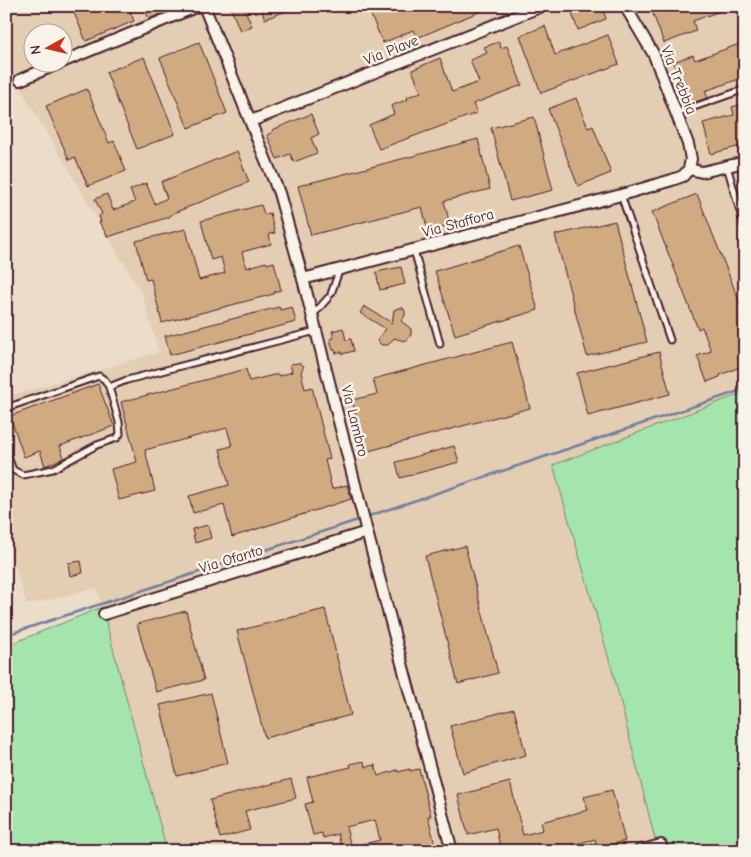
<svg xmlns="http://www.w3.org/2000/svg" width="751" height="857" viewBox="0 0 751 857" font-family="'Comic Neue',sans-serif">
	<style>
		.built { fill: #e3ceb4; fill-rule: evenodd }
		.green { fill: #a4e5ae; stroke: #77826c }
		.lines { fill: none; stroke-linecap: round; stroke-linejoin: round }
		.stream { stroke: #71809c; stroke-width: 2.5 }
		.building { fill: #d0ab82; stroke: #4a1f2b; fill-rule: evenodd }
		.lane-casing { stroke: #4a1f2b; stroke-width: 9 }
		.street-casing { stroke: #4a1f2b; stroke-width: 14 }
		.lane { stroke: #f7f3e8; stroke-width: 5 }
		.street { stroke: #f7f3e8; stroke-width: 10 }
		.labels { text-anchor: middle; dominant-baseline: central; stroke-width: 5; stroke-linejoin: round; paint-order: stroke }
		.street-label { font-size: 15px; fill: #4a1f2b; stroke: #f7f3e8 }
	</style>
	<rect width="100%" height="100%" fill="#ebddc9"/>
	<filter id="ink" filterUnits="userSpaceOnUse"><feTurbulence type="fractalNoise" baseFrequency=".02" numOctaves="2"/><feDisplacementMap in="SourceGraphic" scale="10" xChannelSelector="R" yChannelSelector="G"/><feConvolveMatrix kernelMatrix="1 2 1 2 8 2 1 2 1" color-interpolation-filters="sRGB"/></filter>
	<g filter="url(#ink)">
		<path class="built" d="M6 6H745V392L553 465 615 680 658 851H167L97 588 27 605 6 538V397L159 352 142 294 6 64ZM32 32H62V62H32Z"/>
		<g class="green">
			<polygon points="745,392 745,851 658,851 615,680 553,465"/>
			<polygon points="102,607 167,851 6,851 6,646"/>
		</g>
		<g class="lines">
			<g class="stream">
				<polyline points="366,517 745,389"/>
				<polyline points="6,635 361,519"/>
			</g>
		</g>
		<g class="building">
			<polygon points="71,6 128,6 134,21 86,41"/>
			<polygon points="143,6 179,6 149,19"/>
			<polygon points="230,6 243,6 252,26 240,31"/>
			<polygon points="260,6 297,6 297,7 265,19"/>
			<polygon points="367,6 493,6 417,38 413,30 383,43"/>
			<polygon points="593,6 602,6 606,19 578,30 572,14"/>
			<polygon points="650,6 731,6 731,7 693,21 696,31 664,43"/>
			<polygon points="545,26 555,55 608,35 619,64 541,93 520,36"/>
			<polygon points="199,42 227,113 188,128 160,58"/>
			<polygon points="499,42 501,48 507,46 522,85 473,104 477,113 379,149 369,125 394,114 391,106 408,99 407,97 421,92 412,70 440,58 452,92 479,82 470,60 487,53 484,47"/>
			<polygon points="745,42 745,77 705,91 708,98 688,104 673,62 693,55 695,60"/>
			<polygon points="144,57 175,134 137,149 106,72"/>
			<polygon points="87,89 109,143 114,141 126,171 88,186 75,157 69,160 46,106"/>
			<polygon points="576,98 588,128 593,126 611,173 578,186 548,109"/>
			<polygon points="745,103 745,138 742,138 744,145 711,154 703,123 734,115 732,107"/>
			<polygon points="311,114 319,134 311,138 317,153 294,162 290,154 277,159 267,135 273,132 272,130"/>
			<polygon points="534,117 553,190 510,201 491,128"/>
			<polygon points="478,139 490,189 444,201 450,225 428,231 422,207 311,235 298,186"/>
			<polygon points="237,151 249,182 174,213 169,217 108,237 99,222 101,222 99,216 102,214 95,199 107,194 113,210 135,202 130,190 146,183 155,204 167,198 161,182"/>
			<polygon points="697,194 743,311 745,310 745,365 720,375 720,377 707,382 697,356 711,351 702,327 698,329 652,212"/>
			<polygon points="261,205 264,214 270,213 275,233 269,234 271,244 242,252 246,268 266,262 267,264 274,262 281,290 274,292 274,294 162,323 151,279 146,280 136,241 186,229 199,280 225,273 221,257 211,260 201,221"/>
			<polygon points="615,221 647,342 587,356 555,235"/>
			<polygon points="519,246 538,310 455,335 435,271"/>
			<polygon points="401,267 405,284 380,290 376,272"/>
			<polygon points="364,306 392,323 394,310 398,308 403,308 405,311 405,316 401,321 411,329 411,334 410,337 407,340 404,341 394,338 388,345 382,345 379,343 378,339 380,336 386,329 360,313"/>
			<polygon points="279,307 280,310 292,307 296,322 170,355 165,336"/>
			<polygon points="343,328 346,340 351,339 354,351 342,354 342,352 336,353 335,350 333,350 330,339 334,338 332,331"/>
			<polygon points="512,342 530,408 365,452 352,400 377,394 373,379"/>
			<polygon points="659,352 670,394 588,416 577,373"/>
			<polygon points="299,363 304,366 301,372 305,389 312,387 330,459 325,460 332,489 347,485 351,499 232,537 224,505 193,513 189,496 229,485 220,449 232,446 227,428 145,450 155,491 119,500 111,469 137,462 121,402 246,369 249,381 278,374 279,376 292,372 290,364"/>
			<polygon points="98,384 114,426 60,446 64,458 45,466 40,451 24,457 10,416"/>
			<polygon points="454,446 459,462 400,478 396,462"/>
			<polygon points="208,525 211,538 195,543 192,529"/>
			<polygon points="465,546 498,673 458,684 425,556"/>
			<polygon points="81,561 83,573 70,576 68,563"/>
			<polygon points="325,609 351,715 265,738 237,631"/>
			<polygon points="186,611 204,680 156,692 137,624"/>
			<polygon points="211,693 228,763 177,776 160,705"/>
			<polygon points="514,709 526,755 463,773 450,726"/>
			<path d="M364 761 365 767 375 765 378 776 397 770 398 772 410 769V771L419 769 431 816H428L435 845 425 848 426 851H342L338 834 323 838 322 833 313 835 305 804 313 802 307 777 351 767 350 764ZM375 820 380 840 351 847 346 827Z"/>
			<polygon points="291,779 296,798 245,811 250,830 220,838 210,800"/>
			<polygon points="510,782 523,835 543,830 541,822 588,810 584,797 612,790 625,841 598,848 595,839 551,851 501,851 496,828 468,835 458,795"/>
		</g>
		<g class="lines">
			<g class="lane-casing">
				<g id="lane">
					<polyline points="677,113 745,89"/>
					<polyline points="727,166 745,229"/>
					<polyline points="621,195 670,340"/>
					<polyline points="414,250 440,344"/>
					<polyline points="331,294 339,271"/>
					<polyline points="313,315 328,298"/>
					<polyline points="109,387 127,380 316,331"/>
					<polyline points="6,408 99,376 105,380 109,387 119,422 120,434 117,438 97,445 53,469 23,475 13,470 6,452"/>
				</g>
			</g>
			<g class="street-casing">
				<g id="street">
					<polyline points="204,6 279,193 303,279 367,532 452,851"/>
					<polyline points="62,62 198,6"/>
					<polyline points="20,80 62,62"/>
					<polyline points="251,121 542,6"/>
					<polyline points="689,169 702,172 745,162"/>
					<polyline points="303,279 621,195 672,180 683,176 689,169 691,159 688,144 654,55 625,6"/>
					<polyline points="104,614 367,532"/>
					<polyline points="639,851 661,845"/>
				</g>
			</g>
			<use href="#lane" class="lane"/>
			<use href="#street" class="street"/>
		</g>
	</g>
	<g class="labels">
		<g class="street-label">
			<text transform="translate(391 50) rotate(-22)">Via Piave</text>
			<text transform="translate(679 80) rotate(68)">Via Trebbia</text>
			<text transform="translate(458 223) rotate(-15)">Via Staffora</text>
			<text transform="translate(355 421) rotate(76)">Via Lambro</text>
			<text transform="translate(231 559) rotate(-17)">Via Ofanto</text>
		</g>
	</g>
	<rect width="751" height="857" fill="none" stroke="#f7f3e8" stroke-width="25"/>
	<rect x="12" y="12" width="726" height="832" fill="none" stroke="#4a1f2b" stroke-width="2" filter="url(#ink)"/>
	<g transform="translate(48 48) rotate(262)"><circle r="24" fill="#f7f3e8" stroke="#b29e9c"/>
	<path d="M0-4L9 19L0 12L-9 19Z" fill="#c8321e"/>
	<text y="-8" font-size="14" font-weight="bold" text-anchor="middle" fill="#4a1f2b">N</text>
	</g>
</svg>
